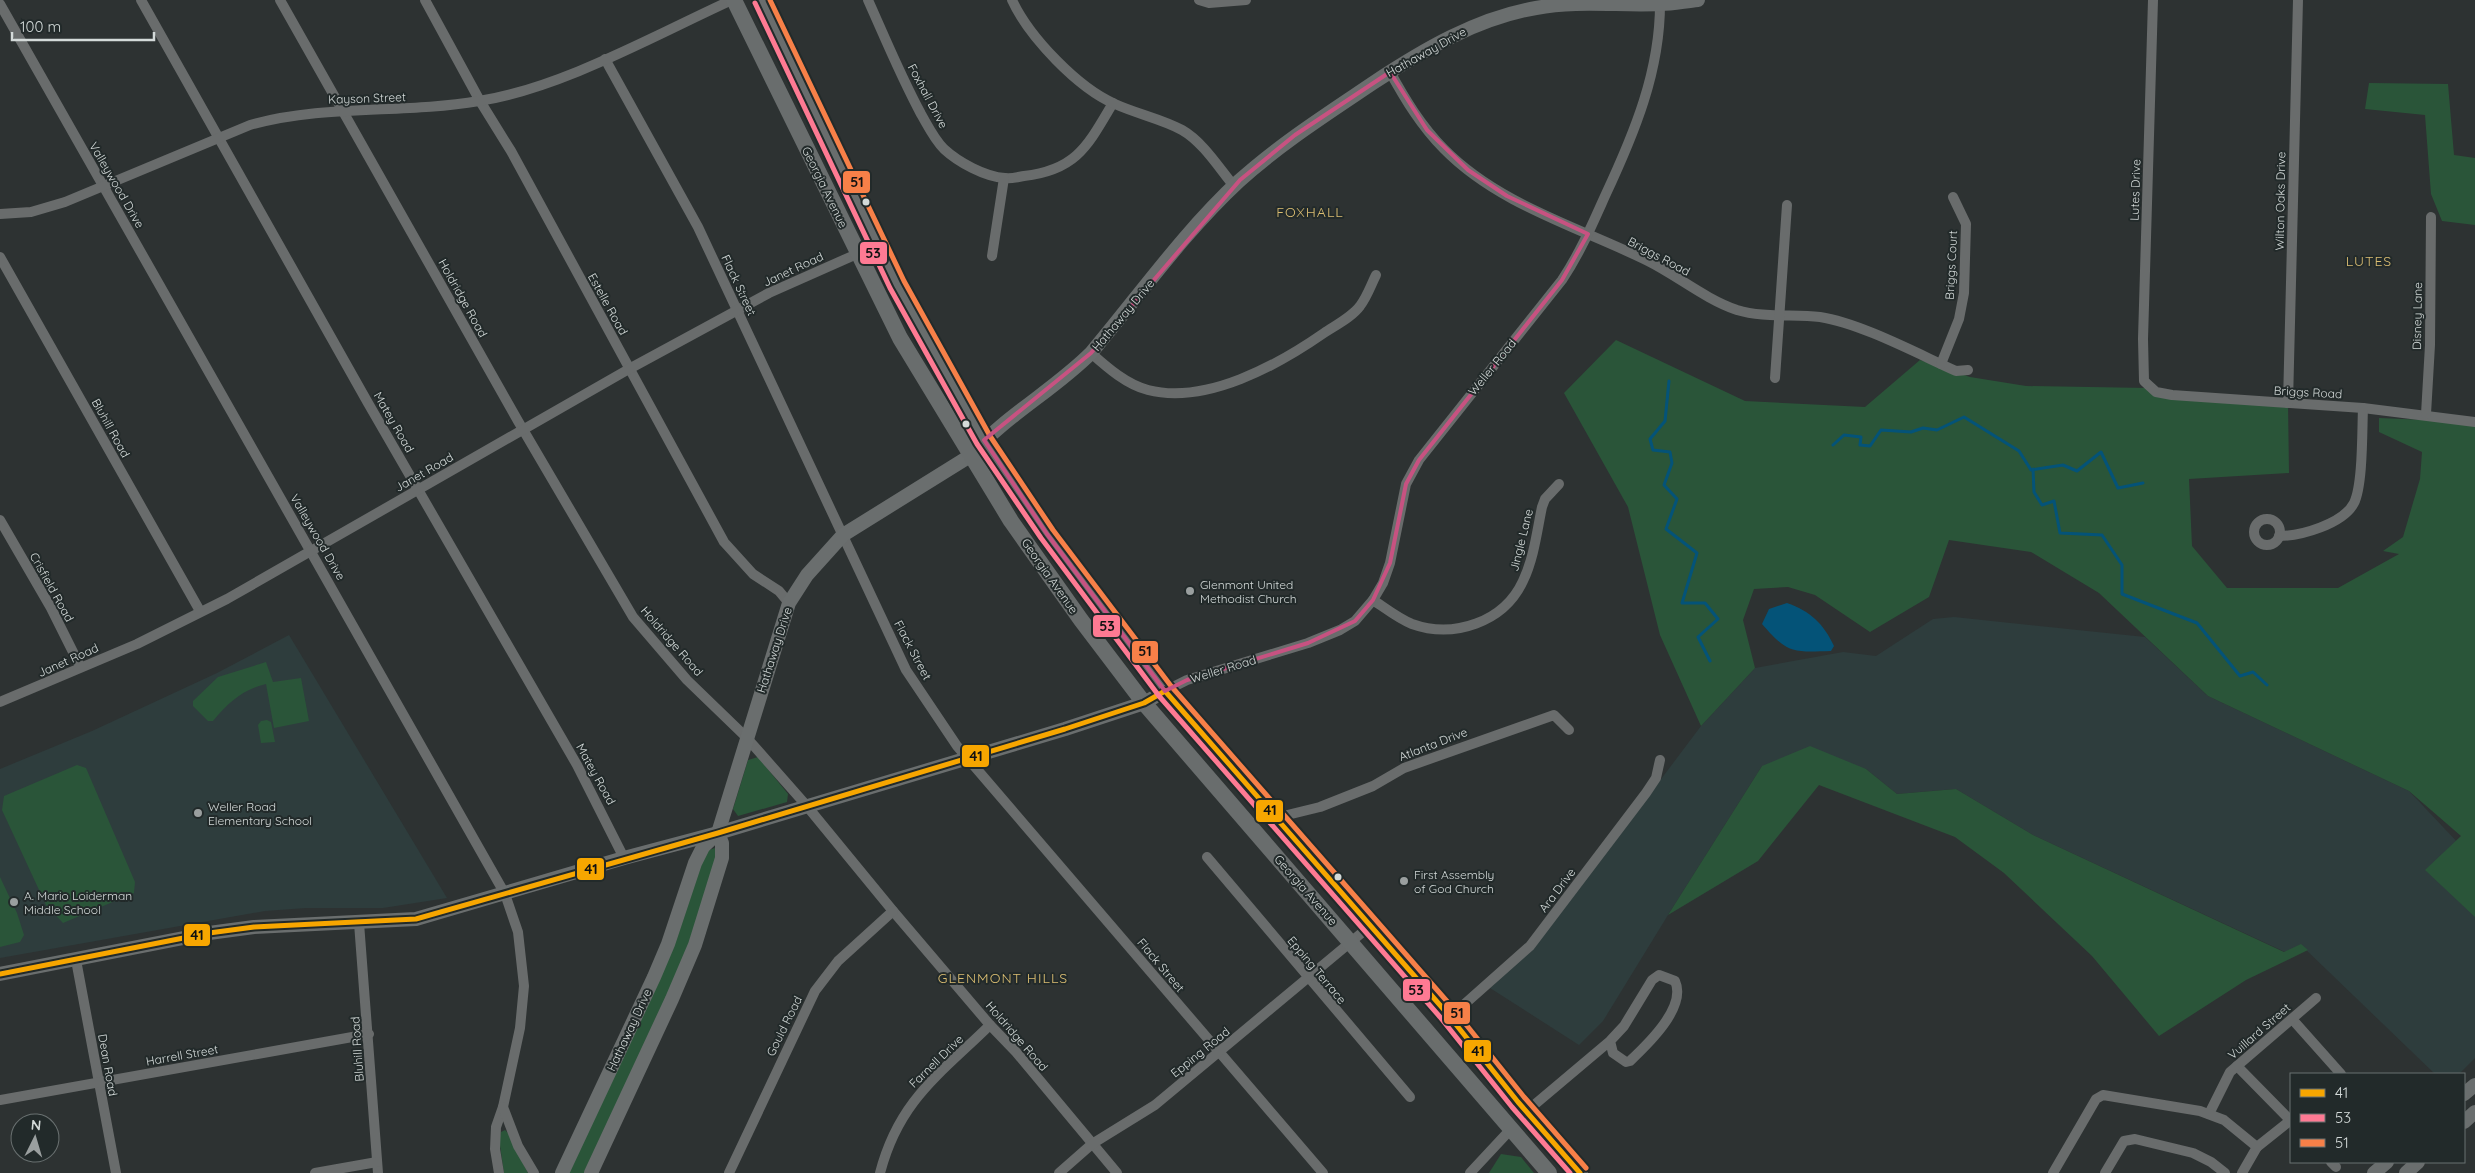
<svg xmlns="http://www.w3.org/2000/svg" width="2475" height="1173" viewBox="0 0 2475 1173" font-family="Quicksand,sans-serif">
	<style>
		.built { fill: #2e3d3d }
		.green { fill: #2a5539 }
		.water { fill: #045378 }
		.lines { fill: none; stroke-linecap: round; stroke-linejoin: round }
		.stream { stroke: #045378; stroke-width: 3 }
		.street { stroke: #696c6c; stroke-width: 10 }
		.secondary { stroke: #6a6e6e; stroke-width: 14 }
		.primary { stroke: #696d6d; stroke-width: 16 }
		.bus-1-casing { stroke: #222a2a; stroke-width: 9 }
		.bus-2-casing { stroke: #222a2a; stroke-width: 9 }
		.bus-3-casing { stroke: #222a2a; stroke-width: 9 }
		.bus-1 { stroke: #f7a600; stroke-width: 5 }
		.bus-2 { stroke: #fe7a93; stroke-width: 5 }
		.bus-3 { stroke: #f78048; stroke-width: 5 }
		.marked { fill: none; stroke: #c75281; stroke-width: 4; stroke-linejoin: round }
		.bus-dot { fill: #d4dad9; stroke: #222a2a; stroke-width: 2 }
		.poi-dot { fill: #9a9f9f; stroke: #222a2a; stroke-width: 2 }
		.labels { text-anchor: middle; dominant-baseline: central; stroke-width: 4; stroke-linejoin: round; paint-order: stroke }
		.street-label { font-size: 12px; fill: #d4dad9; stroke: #222a2a }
		.poi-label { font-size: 12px; fill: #d4dad9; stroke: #222a2a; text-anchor: start }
		.neighbourhood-label { font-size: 14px; letter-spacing: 1px; fill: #dbbd72; stroke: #222a2a }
		.line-badge { stroke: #222a2a; stroke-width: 2 }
		.pale-badge-label { font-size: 14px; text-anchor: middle; font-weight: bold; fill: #111 }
	</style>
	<rect width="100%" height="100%" fill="#2d3232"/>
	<g class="built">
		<polygon points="1954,617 2145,637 2208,696 2409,791 2460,845 2475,875 2475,1058 2459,1074 2435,1074 2301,945 2285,952 2033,835 1956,789 1897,794 1866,769 1762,766 1668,915 1603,1021 1579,1045 1490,988 1540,940 1701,726 1755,668 1843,652 1876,656 1933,619"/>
		<polygon points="289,635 447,898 383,908 306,908 265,911 0,958 0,769 92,731 217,673"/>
	</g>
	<g class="green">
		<polygon points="2369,83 2448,84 2454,155 2475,158 2475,225 2442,221 2431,194 2425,115 2365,109"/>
		<polygon points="1616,340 1745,401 1865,407 1920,360 1970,377 2026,386 2147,388 2288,403 2289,473 2189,479 2192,546 2227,588 2338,588 2399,554 2383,551 2403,537 2420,479 2422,452 2379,432 2379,418 2475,422 2475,917 2425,870 2461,836 2409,791 2208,696 2099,593 2031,552 1949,540 1929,597 1870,632 1815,595 1788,587 1754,589 1743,620 1755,668 1701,726 1660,635 1628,507 1564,393"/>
		<path d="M266 662 273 682 301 678 309 721 274 728 266 684C242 690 229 702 213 721H208L193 706V701L218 677Z"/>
		<polygon points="267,720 271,722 275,742 261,743 258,725 261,721"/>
		<polygon points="1810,746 1866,769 1897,794 1956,789 2033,835 2284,952 2301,944 2308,950 2246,980 2159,1036 2092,956 2004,873 1955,837 1819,785 1758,861 1668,915 1762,766"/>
		<polygon points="758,757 788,794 787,802 738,816 733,809 748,760"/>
		<polygon points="77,765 86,768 135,882 134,893 63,923 46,905 2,810 4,796"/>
		<polygon points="715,848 718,850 700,914 678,972 585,1173 569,1173 706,851"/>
		<polygon points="0,877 17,913 24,935 20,942 0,947"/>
		<polygon points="505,1130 508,1133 528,1173 504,1173 499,1139 501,1132"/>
		<polygon points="1501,1154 1521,1157 1534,1173 1489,1173"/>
	</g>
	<path class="water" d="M1787 603C1810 611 1824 624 1834 646L1831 651C1793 652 1788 654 1762 624L1769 609Z"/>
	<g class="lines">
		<g class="stream">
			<polyline points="1669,381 1665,421 1650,439 1653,450 1670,452 1672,463 1664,485 1677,499 1666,529 1697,553 1682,603 1705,603 1718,619 1698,637 1710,661"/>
			<polyline points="1833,445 1844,435 1861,437 1860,445 1870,446 1881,430 1911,432 1923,428 1937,430 1964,417 2019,451 2031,470 2063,465 2077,471 2101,452 2118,488 2143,483"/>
			<polyline points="2033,469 2034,492 2042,505 2054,501 2060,533 2102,535 2122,565 2122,594 2197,623 2240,676 2253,672 2267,685"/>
		</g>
		<g class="street">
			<polyline points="141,0 368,403 577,765 624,858"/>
			<polyline points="280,0 518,421 633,617 687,680 746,737 806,805 893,911 990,1025 1016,1052 1117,1173"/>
			<polyline points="425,0 480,101 511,151 724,542 753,574 779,591 789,603"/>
			<path d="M868 0C885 38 901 77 921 114 928 126 934 139 944 149 958 162 985 177 1005 178 1011 179 1018 177 1024 176 1077 170 1088 145 1113 103"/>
			<path d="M1012 0C1029 37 1078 88 1115 104 1137 114 1162 119 1182 130 1203 142 1219 168 1234 186"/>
			<polyline points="1199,0 1209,3 1246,0"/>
			<polyline points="2153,0 2143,339 2144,381 2156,392 2172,395 2363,408 2475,422"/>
			<polyline points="0,4 505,894 518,932 524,986 520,1028 503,1107 496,1127 495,1149 499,1173"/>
			<polyline points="605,59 698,227 906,670 957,746 1323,1173"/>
			<path d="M1390 72C1405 99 1421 126 1444 149 1499 205 1579 227 1648 261 1678 276 1705 299 1737 310 1763 318 1793 314 1820 317 1860 323 1918 354 1956 371L1968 370"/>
			<path d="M0 214 31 212 65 202 250 125C325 104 403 114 479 101 562 88 655 35 732 0"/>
			<polyline points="992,256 1004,178"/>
			<polyline points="0,257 200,611"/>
			<path d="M1091 353C1108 368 1126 384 1148 390 1206 405 1278 365 1324 333 1336 325 1352 317 1360 306 1367 297 1371 285 1376 275"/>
			<polyline points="1941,364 1959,319 1964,293 1966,224 1953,197"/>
			<polyline points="1775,378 1787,205"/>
			<polyline points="2288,403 2298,0"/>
			<polyline points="2426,414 2430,345 2431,217"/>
			<circle cx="2267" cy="532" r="13"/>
			<polyline points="0,520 51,608 80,666"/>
			<path d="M2279 536C2301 536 2343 524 2354 503 2363 485 2362 431 2363 408"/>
			<path d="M1373 600C1385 608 1399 619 1412 624 1454 639 1504 622 1523 581 1534 558 1537 531 1542 507L1545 499 1559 484"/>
			<path d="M1165 691 1187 680 1308 643 1340 630 1355 621 1373 600 1383 583 1390 563 1406 484 1419 460 1562 280C1580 253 1592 225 1605 196 1634 134 1661 70 1660 0"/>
			<polyline points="0,702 137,644 227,599 629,369 769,293 857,254"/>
			<polyline points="1275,818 1320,807 1373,786 1404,768 1554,715 1569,730"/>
			<polyline points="1207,857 1410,1097"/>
			<polyline points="359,923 378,1173"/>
			<polyline points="76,960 116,1173"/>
			<polyline points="1450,1017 1530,946 1646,793 1656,778 1660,760"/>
			<polyline points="2292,1019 2341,1074"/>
			<polyline points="2237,1066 2291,1121"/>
			<polyline points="0,1100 369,1034"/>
			<polyline points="503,1107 518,1146 534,1173"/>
			<path d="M1527 1111 1610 1041 1624 1026 1652 980 1659 975 1675 981C1687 1007 1648 1044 1630 1061L1626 1062 1613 1053 1610 1041"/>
			<polyline points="2209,1114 2230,1072 2316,998"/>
			<polyline points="2257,1147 2291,1120"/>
			<polyline points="2331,1162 2336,1167"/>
			<polyline points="315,1173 377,1162"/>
			<polyline points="729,1173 815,991 838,961 893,911"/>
			<path d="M880 1173C899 1100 940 1074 990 1025"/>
			<polyline points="1059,1173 1092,1144 1155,1105 1370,926"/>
			<polyline points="1470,1173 1511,1129"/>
			<polyline points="2053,1173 2096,1099 2103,1095 2200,1111 2224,1120 2257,1147 2242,1173"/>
			<polyline points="2105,1173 2124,1141 2135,1139 2193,1153 2211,1162 2225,1173"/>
		</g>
		<g class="secondary">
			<polyline points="0,974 209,933 254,927 416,919 624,858 718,833 1065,729 1144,703 1165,691"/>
			<polyline points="2464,1094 2475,1085"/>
			<polyline points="2464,1122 2475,1112"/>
			<path d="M562 1173 654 977 668 944 695 863 703 847 718 833 789 603 807 575 843 535 970 456C1005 416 1054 390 1091 353 1139 296 1184 232 1239 181 1280 144 1327 114 1373 83 1423 50 1477 18 1536 8 1578 0 1619 6 1661 4 1673 4 1686 1 1698 0"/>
			<polyline points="591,1173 672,999 695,945 722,858 722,843 718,833"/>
			<polyline points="2374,1173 2387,1162"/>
			<polyline points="2406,1173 2418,1162"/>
		</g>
		<g class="primary">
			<polyline points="734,0 900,338 1011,521 1081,620 1144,703 1549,1173"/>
			<polyline points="762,0 897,284 984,440 1047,534 1165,691 1446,1012 1518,1102 1580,1173"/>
		</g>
		<g class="bus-1-casing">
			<g id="bus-1">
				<polyline points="1165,691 1446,1012 1518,1102 1580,1173"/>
				<polyline points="0,974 209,933 254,927 416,919 718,833 1065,729 1144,703 1165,691"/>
			</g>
		</g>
		<g class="bus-2-casing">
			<polyline id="bus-2" points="755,3 890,288 977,444 1041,538 1159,696 1440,1017 1512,1107 1570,1173"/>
		</g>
		<g class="bus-3-casing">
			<polyline id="bus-3" points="770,0 904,281 990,436 1053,530 1171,686 1452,1007 1524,1097 1586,1168"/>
		</g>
		<use href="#bus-1" class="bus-1"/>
		<use href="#bus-2" class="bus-2"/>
		<use href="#bus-3" class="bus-3"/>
	</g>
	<path class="marked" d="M1390 72 1427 130 1468 170 1507 196 1588 234 1562 280 1419 460 1406 484 1390 563 1373 600 1355 621 1308 643 1187 680 1165 691 1047 534 984 440 1091 353 1240 180 1295 135Z"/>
	<g class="bus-dot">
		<circle cx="866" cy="202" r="4.5"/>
		<circle cx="966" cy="424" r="4.5"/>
		<circle cx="1338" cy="877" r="4.5"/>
	</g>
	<g class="poi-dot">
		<circle cx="1190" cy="591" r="5"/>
		<circle cx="198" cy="813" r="5"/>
		<circle cx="1404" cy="881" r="5"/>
		<circle cx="14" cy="902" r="5"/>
	</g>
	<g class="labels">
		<g class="street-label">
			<text transform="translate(1426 52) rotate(-29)">Hathaway Drive</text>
			<text transform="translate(928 96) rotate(62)">Foxhall Drive</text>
			<text transform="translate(367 98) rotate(-2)">Kayson Street</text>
			<text transform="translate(117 185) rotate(60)">Valleywood Drive</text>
			<text transform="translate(825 187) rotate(64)">Georgia Avenue</text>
			<text transform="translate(2135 190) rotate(-88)">Lutes Drive</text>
			<text transform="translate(2280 201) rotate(-89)">Wilton Oaks Drive</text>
			<text transform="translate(1659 256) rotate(28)">Briggs Road</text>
			<text transform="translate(1951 265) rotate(-87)">Briggs Court</text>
			<text transform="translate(793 269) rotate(-25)">Janet Road</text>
			<text transform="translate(739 285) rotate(65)">Flack Street</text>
			<text transform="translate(463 298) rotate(61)">Holdridge Road</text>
			<text transform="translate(608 304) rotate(61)">Estelle Road</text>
			<text transform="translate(1123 315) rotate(-50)">Hathaway Drive</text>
			<text transform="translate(2417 316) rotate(-89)">Disney Lane</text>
			<text transform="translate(1492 367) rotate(-51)">Weller Road</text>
			<text transform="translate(2308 392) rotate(3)">Briggs Road</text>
			<text transform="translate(394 422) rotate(60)">Matey Road</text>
			<text transform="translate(111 428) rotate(61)">Bluhill Road</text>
			<text transform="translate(424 472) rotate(-30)">Janet Road</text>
			<text transform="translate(318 537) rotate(60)">Valleywood Drive</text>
			<text transform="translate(1521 540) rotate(-76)">Jingle Lane</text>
			<text transform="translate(1050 576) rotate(55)">Georgia Avenue</text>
			<text transform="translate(52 587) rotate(61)">Crisfield Road</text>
			<text transform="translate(672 641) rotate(49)">Holdridge Road</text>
			<text transform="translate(774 650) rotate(-72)">Hathaway Drive</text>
			<text transform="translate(913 650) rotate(62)">Flack Street</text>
			<text transform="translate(68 660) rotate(-24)">Janet Road</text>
			<text transform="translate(1223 669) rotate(-17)">Weller Road</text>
			<text transform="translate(1433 744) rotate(-21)">Atlanta Drive</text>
			<text transform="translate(596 774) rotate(61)">Matey Road</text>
			<text transform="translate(1306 890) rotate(49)">Georgia Avenue</text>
			<text transform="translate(1557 890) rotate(-53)">Ara Drive</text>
			<text transform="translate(1161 965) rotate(50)">Flack Street</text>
			<text transform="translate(1317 970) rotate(50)">Epping Terrace</text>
			<text transform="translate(784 1026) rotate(-64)">Gould Road</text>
			<text transform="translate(629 1030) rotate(-65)">Hathaway Drive</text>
			<text transform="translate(2259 1031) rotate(-41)">Vuillard Street</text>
			<text transform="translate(1017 1036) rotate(49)">Holdridge Road</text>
			<text transform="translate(357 1049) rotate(-94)">Bluhill Road</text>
			<text transform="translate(1200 1052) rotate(-39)">Epping Road</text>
			<text transform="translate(182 1055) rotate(-10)">Harrell Street</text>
			<text transform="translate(936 1061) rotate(-44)">Farnell Drive</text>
			<text transform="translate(108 1065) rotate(80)">Dean Road</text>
		</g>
		<g class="poi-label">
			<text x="1200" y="584">Glenmont United<tspan x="1200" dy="14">Methodist Church</tspan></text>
			<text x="208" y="806">Weller Road<tspan x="208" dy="14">Elementary School</tspan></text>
			<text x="1414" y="874">First Assembly<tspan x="1414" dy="14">of God Church</tspan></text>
			<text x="24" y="895">A. Mario Loiderman<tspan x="24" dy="14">Middle School</tspan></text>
		</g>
		<g class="neighbourhood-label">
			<text x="1310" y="212">FOXHALL</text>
			<text x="2369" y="261">LUTES</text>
			<text x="1003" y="978">GLENMONT HILLS</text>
		</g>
	</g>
	<g class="line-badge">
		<rect x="842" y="170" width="29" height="24" rx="5" fill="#f78048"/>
		<rect x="859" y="241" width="29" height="24" rx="5" fill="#fe7a93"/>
		<rect x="1092" y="614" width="29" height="24" rx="5" fill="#fe7a93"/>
		<rect x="1131" y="640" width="28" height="24" rx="5" fill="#f78048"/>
		<rect x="961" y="744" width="29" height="24" rx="5" fill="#f7a600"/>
		<rect x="1255" y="799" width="29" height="24" rx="5" fill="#f7a600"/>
		<rect x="576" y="857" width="29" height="24" rx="5" fill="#f7a600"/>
		<rect x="183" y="923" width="28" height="24" rx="5" fill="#f7a600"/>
		<rect x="1402" y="978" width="29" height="24" rx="5" fill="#fe7a93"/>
		<rect x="1443" y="1001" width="28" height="24" rx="5" fill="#f78048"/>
		<rect x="1463" y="1039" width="29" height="24" rx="5" fill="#f7a600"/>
	</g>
	<g class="pale-badge-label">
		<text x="857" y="187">51</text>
		<text x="873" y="258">53</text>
		<text x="1107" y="631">53</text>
		<text x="1145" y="656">51</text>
		<text x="976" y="761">41</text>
		<text x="1270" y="815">41</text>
		<text x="591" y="874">41</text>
		<text x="197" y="940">41</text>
		<text x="1416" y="995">53</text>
		<text x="1457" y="1018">51</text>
		<text x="1478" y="1056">41</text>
	</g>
	<rect x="2290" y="1073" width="175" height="90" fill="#222a2a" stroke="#697070"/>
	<rect x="2300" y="1089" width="25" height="8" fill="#f7a600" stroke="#697070"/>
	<text x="2335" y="1098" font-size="15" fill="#d4dad9">41</text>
	<rect x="2300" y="1114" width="25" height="8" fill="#fe7a93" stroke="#697070"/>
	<text x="2335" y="1123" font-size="15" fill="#d4dad9">53</text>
	<rect x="2300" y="1139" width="25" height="8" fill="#f78048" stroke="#697070"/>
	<text x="2335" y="1148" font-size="15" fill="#d4dad9">51</text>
	<g transform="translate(35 1138) rotate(5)"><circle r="24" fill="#222a2a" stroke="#697070"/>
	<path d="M0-4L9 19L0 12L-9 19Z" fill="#9a9f9f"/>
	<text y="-8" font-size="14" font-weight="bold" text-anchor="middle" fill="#d4dad9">N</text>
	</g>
	<path d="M12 32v8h142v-8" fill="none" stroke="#d4dad9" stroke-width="2.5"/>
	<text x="20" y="32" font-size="15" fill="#d4dad9" stroke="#222a2a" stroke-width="4" paint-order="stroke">100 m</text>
</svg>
